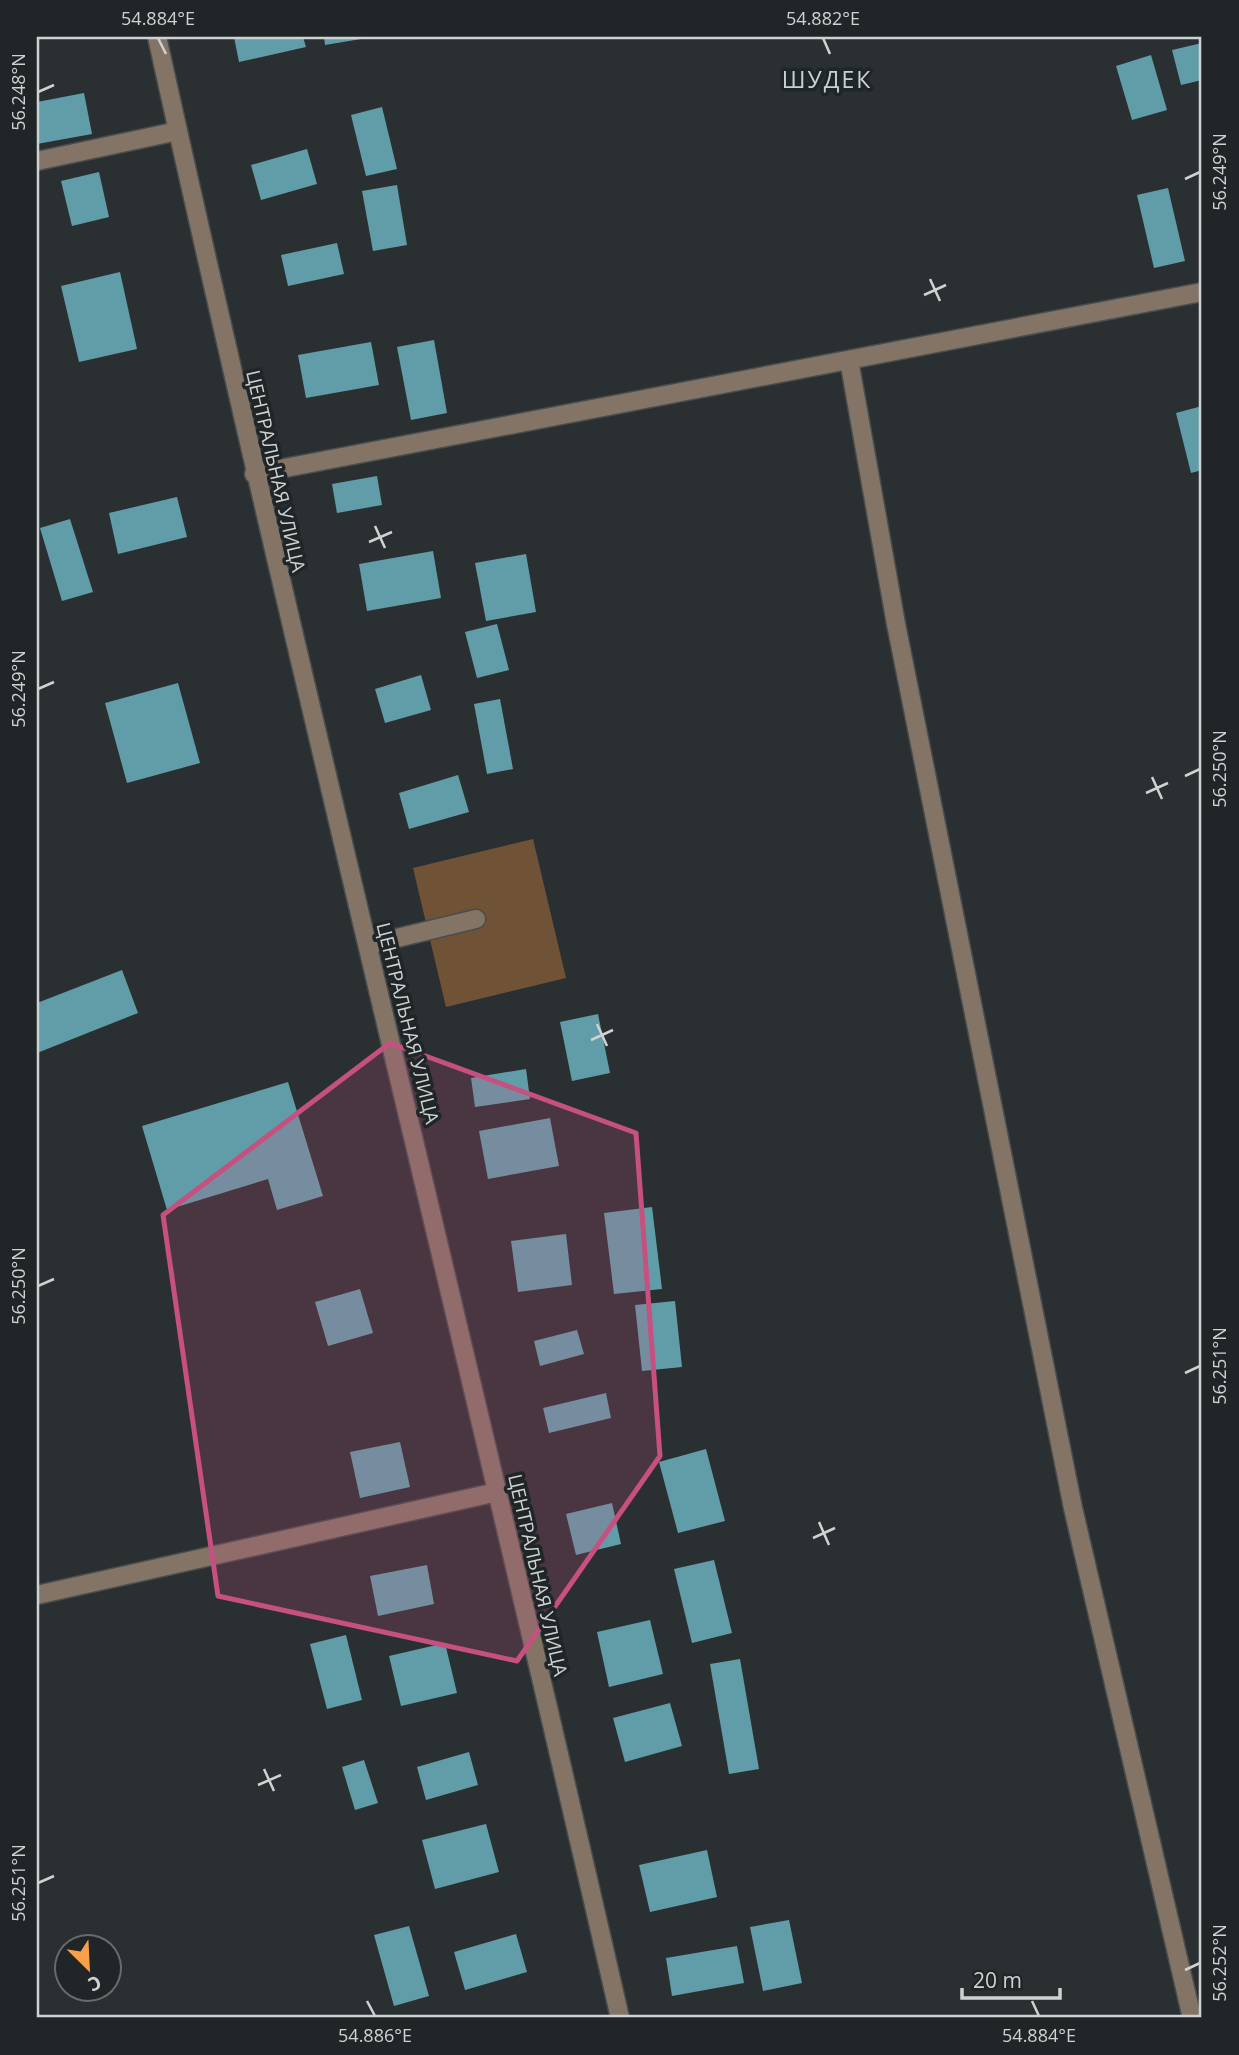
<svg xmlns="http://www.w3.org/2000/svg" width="1239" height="2055" viewBox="0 0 1239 2055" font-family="'Open Sans',sans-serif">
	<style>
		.green { fill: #705237 }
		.building { fill: #619da8 }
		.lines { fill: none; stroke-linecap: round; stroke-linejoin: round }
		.minor-casing { stroke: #484d4f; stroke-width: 21 }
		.minor { stroke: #847466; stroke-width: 18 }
		.marked { fill: #c6507f; fill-opacity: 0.2; stroke: #c6507f; stroke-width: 5; stroke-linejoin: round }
		.ticks { fill: none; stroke: #ced2d3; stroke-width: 2.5 }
		.labels { text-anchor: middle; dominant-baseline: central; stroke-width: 7; stroke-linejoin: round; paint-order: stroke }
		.street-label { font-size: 19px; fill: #ced2d3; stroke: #202628 }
		.quarter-label { font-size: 23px; letter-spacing: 2px; fill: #c8d0d2; stroke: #202628 }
		.neatline { fill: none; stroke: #ced2d3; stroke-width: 2.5 }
		.ticks-label { font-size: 18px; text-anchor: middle; fill: #ced2d3 }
	</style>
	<rect width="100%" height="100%" fill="#2a3032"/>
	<polygon class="green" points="533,839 566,978 446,1007 413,868"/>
	<g class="building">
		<polygon points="234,37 303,37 306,47 239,62"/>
		<polygon points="324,37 361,37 361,39 325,45"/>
		<polygon points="1202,43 1202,80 1181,85 1172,50"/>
		<polygon points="1151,55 1167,110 1132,120 1116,66"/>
		<polygon points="84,93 92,134 37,144 37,102"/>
		<polygon points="382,107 397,169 366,176 351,115"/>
		<polygon points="307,149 317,184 261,200 251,165"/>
		<polygon points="99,172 109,217 72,226 61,181"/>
		<polygon points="397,185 407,245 373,251 362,191"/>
		<polygon points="1168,188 1185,261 1154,268 1137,195"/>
		<polygon points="337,243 344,274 288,286 281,255"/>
		<polygon points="120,272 137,349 79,362 61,286"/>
		<polygon points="434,340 447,413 411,420 397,347"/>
		<polygon points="371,342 379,385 306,398 298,355"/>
		<polygon points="1202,406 1202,470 1191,473 1176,413"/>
		<polygon points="377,476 382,505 337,513 332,484"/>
		<polygon points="177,497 187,537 118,554 109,513"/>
		<polygon points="70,519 93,592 62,601 40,528"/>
		<polygon points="433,551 441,598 367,611 359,564"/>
		<polygon points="526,554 536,612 486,621 475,563"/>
		<polygon points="497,624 509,670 477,678 465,632"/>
		<polygon points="421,675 431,710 385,723 375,689"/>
		<polygon points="178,683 200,763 127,783 105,703"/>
		<polygon points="500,699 513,769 487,774 474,704"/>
		<polygon points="458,775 469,812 409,829 399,793"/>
		<polygon points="122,970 138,1013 37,1053 37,1003"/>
		<polygon points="598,1014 610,1073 572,1081 560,1022"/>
		<polygon points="526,1069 530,1099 475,1107 471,1078"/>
		<polygon points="288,1082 323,1196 277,1210 268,1179 167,1210 142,1126"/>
		<polygon points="550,1118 559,1166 488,1179 479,1131"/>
		<polygon points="652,1207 662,1289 614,1294 604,1213"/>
		<polygon points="566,1234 572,1285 518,1292 511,1241"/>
		<polygon points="360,1289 373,1333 328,1346 315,1302"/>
		<polygon points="675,1301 682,1367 642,1371 635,1305"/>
		<polygon points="577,1330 584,1354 540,1366 534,1341"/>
		<polygon points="606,1393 611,1418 549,1433 543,1408"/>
		<polygon points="400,1442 410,1487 360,1498 350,1452"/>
		<polygon points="706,1449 725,1521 678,1533 659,1462"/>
		<polygon points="612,1503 621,1544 576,1555 566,1514"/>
		<polygon points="714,1560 732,1633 692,1643 674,1569"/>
		<polygon points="427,1565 434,1604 378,1616 370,1576"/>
		<polygon points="650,1620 663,1674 609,1687 597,1632"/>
		<polygon points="346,1635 362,1700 327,1709 310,1644"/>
		<polygon points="445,1643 457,1693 401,1706 389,1656"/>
		<polygon points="740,1659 759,1769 729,1774 710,1664"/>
		<polygon points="670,1703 682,1746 625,1762 613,1718"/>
		<polygon points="469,1752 478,1785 426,1800 417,1767"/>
		<polygon points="364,1760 378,1803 355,1810 342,1767"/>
		<polygon points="486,1824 499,1872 435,1889 422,1840"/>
		<polygon points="707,1850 717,1897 650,1912 639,1865"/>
		<polygon points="789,1920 802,1983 763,1991 750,1927"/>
		<polygon points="409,1926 429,1996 394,2006 374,1935"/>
		<polygon points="516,1934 527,1972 465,1990 454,1952"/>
		<polygon points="737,1946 744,1983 672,1996 666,1958"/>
	</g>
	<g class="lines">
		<g class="minor-casing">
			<g id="minor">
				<path d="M157 37C304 699 469 1357 620 2018"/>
				<polyline points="37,161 178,131"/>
				<polyline points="849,360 896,624 1073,1508 1192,2018"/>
				<polyline points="254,474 1202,292"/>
				<polyline points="368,945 476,919"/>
				<polyline points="37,1595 497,1492"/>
			</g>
		</g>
		<use href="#minor" class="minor"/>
	</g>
	<path class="marked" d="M390 1043 636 1133 660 1456 517 1661 218 1596 163 1215Z"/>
	<path class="ticks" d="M158 38 166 54M823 38 830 54M38 92 54 85M1185 179 1200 172M930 279 940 301M924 295 946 285M375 526 385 548M369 542 392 532M38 689 54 682M1185 776 1200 769M1152 777 1162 799M1146 793 1168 783M597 1024 607 1046M591 1040 613 1030M38 1286 54 1279M1185 1373 1200 1366M819 1522 829 1545M813 1538 835 1528M264 1769 274 1791M258 1785 281 1775M38 1883 54 1876M1185 1970 1200 1963M367 2001 375 2016M1032 2001 1039 2016"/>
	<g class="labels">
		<g class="street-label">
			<text transform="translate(276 471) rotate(77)">ЦЕНТРАЛЬНАЯ УЛИЦА</text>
			<text transform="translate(408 1023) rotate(76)">ЦЕНТРАЛЬНАЯ УЛИЦА</text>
			<text transform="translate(538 1575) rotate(77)">ЦЕНТРАЛЬНАЯ УЛИЦА</text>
		</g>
		<g class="quarter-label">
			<text x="827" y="79">ШУДЕК</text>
		</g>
	</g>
	<rect width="1239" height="2055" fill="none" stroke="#202628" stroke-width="77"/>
	<g transform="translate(88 1968) rotate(156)"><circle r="33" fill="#202628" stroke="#666b6c" stroke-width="2"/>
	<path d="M0-5L12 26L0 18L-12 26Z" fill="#f8a14a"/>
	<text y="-10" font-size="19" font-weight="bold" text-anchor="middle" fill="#ced2d3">С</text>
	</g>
	<path d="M962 1988v10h98v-10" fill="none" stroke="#ced2d3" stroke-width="3.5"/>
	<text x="973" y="1988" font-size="21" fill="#ced2d3" stroke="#202628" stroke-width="5" paint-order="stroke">20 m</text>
	<rect x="38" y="38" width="1162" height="1978" class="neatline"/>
	<g class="ticks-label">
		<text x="158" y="25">54.884°E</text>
		<text x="823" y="25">54.882°E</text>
		<text transform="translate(19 92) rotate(-90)" y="6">56.248°N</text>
		<text transform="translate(1220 172) rotate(-90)" y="6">56.249°N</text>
		<text transform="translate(19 689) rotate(-90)" y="6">56.249°N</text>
		<text transform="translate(1220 769) rotate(-90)" y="6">56.250°N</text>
		<text transform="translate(19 1286) rotate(-90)" y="6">56.250°N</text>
		<text transform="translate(1220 1366) rotate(-90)" y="6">56.251°N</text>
		<text transform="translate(19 1883) rotate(-90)" y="6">56.251°N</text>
		<text transform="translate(1220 1963) rotate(-90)" y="6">56.252°N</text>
		<text x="375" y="2042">54.886°E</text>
		<text x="1039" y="2042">54.884°E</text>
	</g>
</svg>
